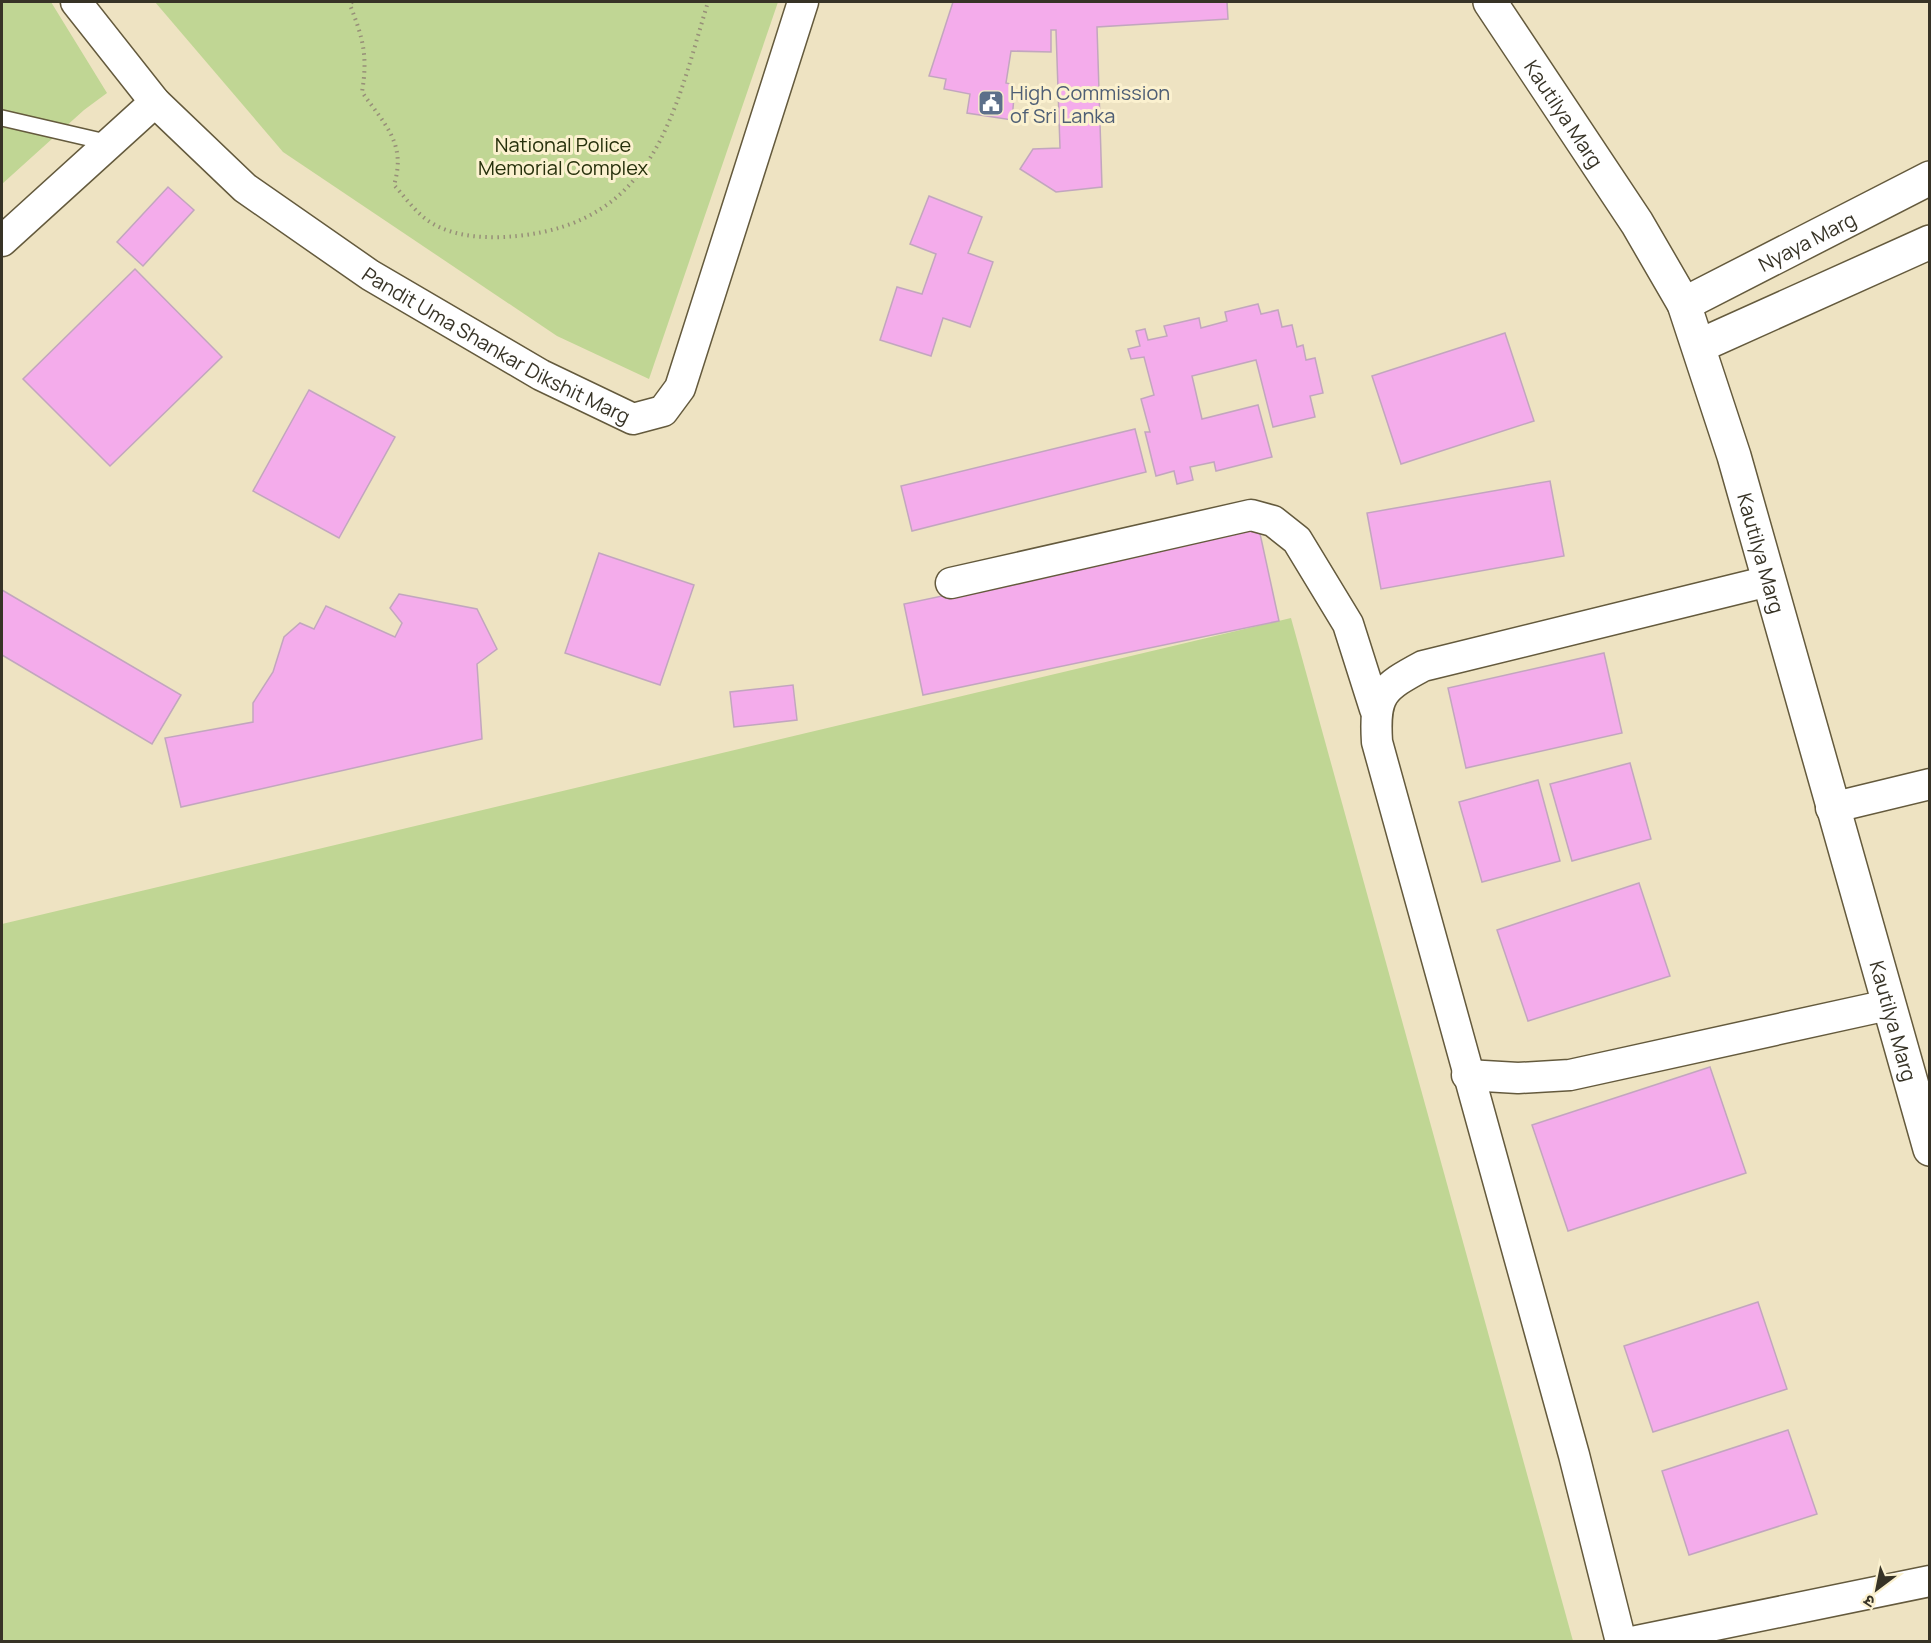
<svg xmlns="http://www.w3.org/2000/svg" width="1931" height="1643" viewBox="0 0 1931 1643" font-family="Manrope,'Noto Sans Devanagari',sans-serif">
	<style>
		.green { fill: #c0d694 }
		.building { fill: #f4aceb; stroke: #c2a6be; stroke-width: 1.5 }
		.lines { fill: none; stroke-linecap: round; stroke-linejoin: round }
		.service-casing { stroke: #645a3d; stroke-width: 18 }
		.minor-casing { stroke: #645a3d; stroke-width: 33 }
		.tertiary-casing { stroke: #645a3d; stroke-width: 36 }
		.path { stroke: #978f78; stroke-width: 4; stroke-dasharray: 1.5 4.5; stroke-linecap: butt }
		.service { stroke: #fff; stroke-width: 15 }
		.minor { stroke: #fff; stroke-width: 30 }
		.tertiary { stroke: #fff; stroke-width: 33 }
		.labels { text-anchor: middle; dominant-baseline: central; stroke-width: 6; stroke-linejoin: round; paint-order: stroke }
		.service-label { font-size: 20px; fill: #4e5e75; stroke: #fbf1cf; text-anchor: start }
		.street-label { font-size: 20px; fill: #373326; stroke: #fbf1cf }
		.park-label { font-size: 20px; fill: #26300b; stroke: #fbf1cf }
	</style>
	<rect width="100%" height="100%" fill="#eee3c2"/>
	<g class="green">
		<polygon points="2,2 51,2 107,93 84,110 2,184"/>
		<polygon points="155,2 778,2 649,379 557,336 283,152"/>
		<polygon points="1291,618 1573,1641 2,1641 2,924"/>
	</g>
	<g class="building">
		<polygon points="953,2 1227,2 1228,19 1097,27 1102,187 1056,192 1020,169 1033,149 1060,148 1056,30 1051,30 1051,52 1011,51 1006,83 1015,85 1012,120 967,113 970,94 944,89 946,79 929,76"/>
		<polygon points="168,187 194,210 143,266 117,242"/>
		<polygon points="929,196 982,217 968,253 993,262 970,327 943,318 931,356 880,340 897,287 922,294 936,254 910,244"/>
		<polygon points="135,269 222,357 110,466 23,379"/>
		<polygon points="1258,304 1261,314 1278,310 1282,327 1292,325 1297,347 1303,345 1306,360 1315,358 1323,393 1310,396 1315,417 1273,427 1256,360 1192,376 1202,419 1258,405 1272,457 1216,471 1214,462 1190,467 1193,480 1177,484 1174,471 1156,476 1145,432 1150,432 1141,399 1154,395 1144,357 1131,359 1128,349 1140,346 1136,331 1145,329 1148,340 1167,336 1164,326 1199,318 1201,328 1227,321 1225,312"/>
		<polygon points="1505,333 1534,421 1401,464 1372,376"/>
		<polygon points="309,390 395,437 339,538 253,491"/>
		<polygon points="1135,429 1146,472 912,531 901,486"/>
		<polygon points="1550,481 1564,556 1381,589 1367,513"/>
		<polygon points="1259,529 1279,621 923,695 904,604"/>
		<polygon points="599,553 694,585 660,685 565,653"/>
		<polygon points="2,590 181,695 152,744 2,655"/>
		<polygon points="399,594 477,609 497,649 477,664 482,739 181,807 165,738 253,722 253,703 273,672 284,637 300,623 314,629 326,606 395,637 402,623 390,608"/>
		<polygon points="1604,653 1622,733 1466,768 1448,688"/>
		<polygon points="793,685 797,720 734,727 730,692"/>
		<polygon points="1630,763 1651,839 1572,861 1550,784"/>
		<polygon points="1538,780 1560,861 1482,882 1459,802"/>
		<polygon points="1639,883 1670,976 1528,1021 1497,930"/>
		<polygon points="1710,1067 1746,1173 1568,1231 1532,1125"/>
		<polygon points="1758,1302 1787,1389 1653,1432 1624,1346"/>
		<polygon points="1788,1430 1817,1514 1689,1555 1662,1471"/>
	</g>
	<g class="lines">
		<g class="service-casing">
			<polyline id="service" points="2,118 110,143"/>
		</g>
		<g class="minor-casing">
			<g id="minor">
				<path id="s1" d="M76 2 155 102 245 188 370 275 541 375 633 419 663 411 680 388 803 2"/>
				<polyline points="2,241 155,102"/>
				<polyline points="951,583 1251,515 1273,521 1297,540 1348,624 1375,709"/>
				<polyline points="1831,808 1930,784"/>
				<polyline points="1467,1075 1518,1078 1570,1075 1888,1005"/>
				<path d="M1621 1642 1574 1455 1377 742C1374 694 1382 688 1423 666L1769 581"/>
				<polyline points="1632,1642 1930,1581"/>
			</g>
		</g>
		<g class="tertiary-casing">
			<g id="tertiary">
				<path id="s2" d="M1490 2 1637 223 1684 304 1734 456 1930 1149"/>
				<path id="s3" d="M1684 304 1930 178"/>
				<polyline points="1699,346 1930,242"/>
			</g>
		</g>
		<path class="path" d="M352 2 350 5C363 38 368 56 362 92 384 124 407 143 394 185 403 195 411 206 421 215 446 238 486 239 517 236 655 222 674 114 708 2"/>
		<use href="#service" class="service"/>
		<use href="#minor" class="minor"/>
		<use href="#tertiary" class="tertiary"/>
	</g>
	<defs>
		<g id="civic-square" transform="scale(1.35)"><rect x="-9" y="-9" width="18" height="18" rx="4" fill="#5c6f8a" stroke="#fbf1cf"/><path d="M-.6-6.5H3V-4.5H.6V-3L4-1V1h2V6H-6V1h2V-1L-.6-3ZM-1.2 2.5V6h2.4V2.5Z" fill="#fff"/></g>
	</defs>
	<g fill-rule="evenodd">
		<use href="#civic-square" x="991" y="103"/>
	</g>
	<g class="labels">
		<g class="service-label">
			<text x="1010" y="92">High Commission<tspan x="1010" dy="23">of Sri Lanka</tspan></text>
		</g>
		<g class="street-label">
			<text stroke="none"><textPath href="#s2" startOffset="134">Kautilya Marg</textPath></text>
			<text stroke="none"><textPath href="#s3" startOffset="138">Nyaya Marg</textPath></text>
			<text stroke="none"><textPath href="#s1" startOffset="549">Pandit Uma Shankar Dikshit Marg</textPath></text>
			<text stroke="none"><textPath href="#s2" startOffset="620">Kautilya Marg</textPath></text>
			<text stroke="none"><textPath href="#s2" startOffset="1106">Kautilya Marg</textPath></text>
		</g>
		<g class="park-label">
			<text x="563" y="144">National Police<tspan x="563" dy="23">Memorial Complex</tspan></text>
		</g>
	</g>
	<rect width="1931" height="1643" fill="none" stroke="#373326" stroke-width="6"/>
	<g transform="translate(1877 1589) rotate(212)" stroke="#fbf1cf" stroke-width="4.5" paint-order="stroke">
	<path d="M0-4.5L10 22L0 15L-10 22Z" fill="#373326"/>
	<text y="-9" font-size="16" font-weight="bold" text-anchor="middle" fill="#373326">उ</text>
	</g>
</svg>
